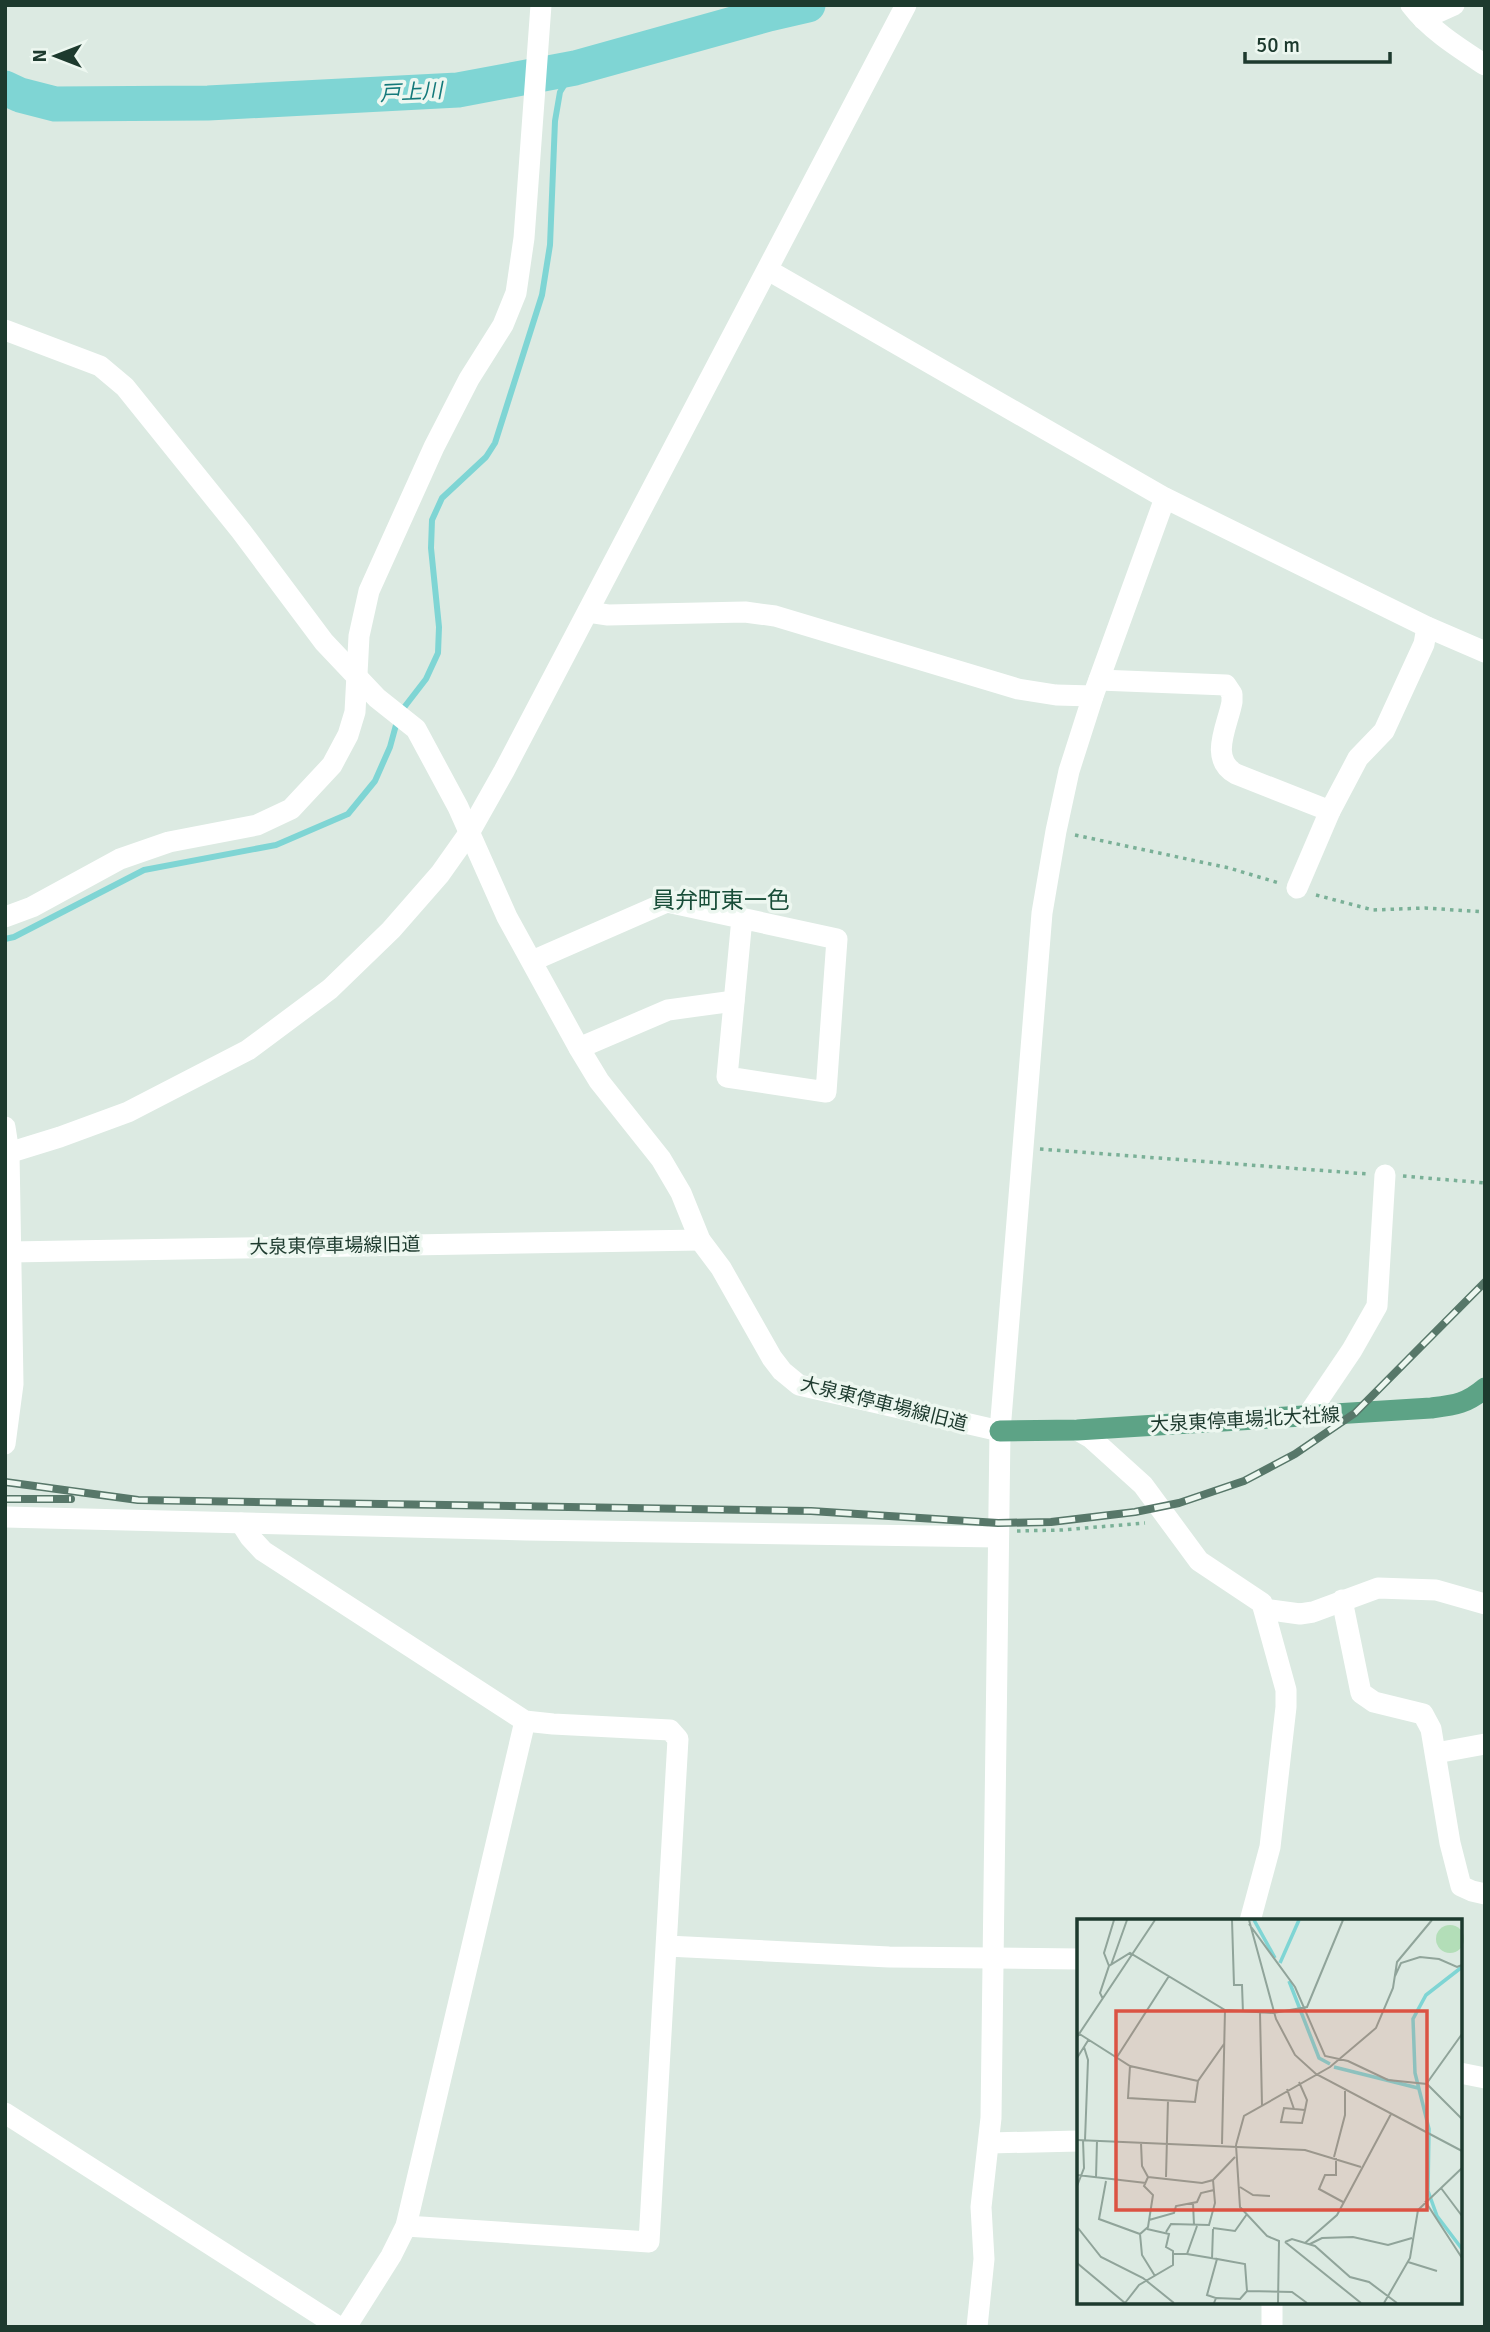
<svg xmlns="http://www.w3.org/2000/svg" width="1490" height="2332" viewBox="0 0 1490 2332" font-family="Signika,'Noto Sans JP',sans-serif">
	<style>
		.lines { fill: none; stroke-linecap: round; stroke-linejoin: round }
		.stream { stroke: #7fd5d4; stroke-width: 6 }
		.river { stroke: #7fd5d4; stroke-width: 35 }
		.path { stroke: #7ab097; stroke-width: 3.5; stroke-dasharray: 3.5 5; stroke-linecap: butt }
		.minor { stroke: #fff; stroke-width: 21 }
		.major { stroke: #5da386; stroke-width: 21 }
		.rail-casing { stroke: #577769; stroke-width: 8 }
		.rail { stroke: #edf7f0; stroke-width: 5; stroke-dasharray: 16; stroke-linecap: butt }
		.labels { text-anchor: middle; dominant-baseline: central; stroke-width: 7; stroke-linejoin: round; paint-order: stroke }
		.street-label { font-size: 19px; fill: #1d3a2e; stroke: #edf7f0 }
		.water-label { font-size: 21px; font-style: italic; fill: #14797a; stroke: #edf7f0 }
		.quarter-label { font-size: 23px; fill: #184d38; stroke: #edf7f0 }
		.inset-river { fill: none; stroke: #7fd5d4; stroke-width: 3.5 }
		.inset-road { fill: none; stroke: #90a49a; stroke-width: 2 }
		.view { fill: #db5343; fill-opacity: 0.15; stroke: #db5343; stroke-width: 3.5 }
		.inset-edge { fill: none; stroke: #1d3a2e; stroke-width: 3.5 }
	</style>
	<rect width="100%" height="100%" fill="#dceae2"/>
	<g class="lines">
		<polyline class="stream" points="5,939 14,937 144,870 276,845 348,814 375,781 390,747 399,714 426,679 438,653 439,627 431,548 432,520 442,498 486,457 495,443 542,295 550,245 555,121 560,92 575,68"/>
		<polyline class="river" points="5,88 20,95 55,104 208,103 458,90 575,68 769,14 808,5"/>
		<g class="path">
			<polyline points="1075,835 1229,868 1279,883"/>
			<polyline points="1316,895 1373,910 1425,908 1485,912"/>
			<polyline points="1040,1149 1368,1174"/>
			<polyline points="1403,1176 1485,1183"/>
			<polyline points="1017,1531 1062,1530 1145,1523"/>
		</g>
		<g class="minor">
			<path d="M1411 5C1430 30 1459 48 1485 65"/>
			<polyline points="1423,19 1454,5"/>
			<polyline points="768,270 1165,498 1427,627 1485,652"/>
			<polyline points="5,330 100,366 125,387 241,531 324,642 377,698 416,729 458,807 507,917 579,1048 599,1081 661,1159 681,1193 700,1240 721,1268 772,1358 782,1371 799,1385 1000,1431"/>
			<polyline points="588,612 608,615 745,612 775,616 1018,689 1056,695 1093,696"/>
			<path d="M1099 680 1226 685 1232 694V702C1228 725 1208 759 1236 774L1330 811 1358 758 1384 731 1424 644 1427 627"/>
			<polyline points="1297,888 1330,811"/>
			<polyline points="5,917 32,907 120,859 169,842 257,825 291,809 332,765 348,735 355,712 359,636 369,591 434,447 469,379 503,325 516,293 524,238 541,5"/>
			<polyline points="532,961 667,902 837,939 826,1092 727,1077 742,918"/>
			<polyline points="579,1048 668,1010 734,1001"/>
			<polyline points="5,1127 9,1153 13,1384 5,1444"/>
			<polyline points="5,1154 60,1137 128,1112 248,1050 330,989 391,930 440,874 469,833 504,771 906,5"/>
			<polyline points="10,1252 700,1240"/>
			<polyline points="1308,1415 1352,1350 1377,1306 1385,1175"/>
			<polyline points="1077,1430 1091,1438 1143,1485 1199,1561 1262,1603 1286,1690 1286,1707 1270,1847 1250,1921"/>
			<polyline points="5,1517 526,1530 998,1537"/>
			<polyline points="241,1523 250,1537 263,1551 525,1721 553,1724 670,1730 678,1739 649,2242 406,2226"/>
			<polyline points="1342,1600 1361,1693 1374,1702 1423,1714 1431,1729 1450,1843 1461,1886 1472,1891 1485,1894"/>
			<polyline points="1264,1609 1300,1614 1313,1612 1378,1588 1436,1590 1485,1604"/>
			<polyline points="1436,1753 1485,1744"/>
			<polyline points="667,1946 889,1957 1079,1959"/>
			<polyline points="1460,2073 1485,2078"/>
			<polyline points="5,2113 339,2327"/>
			<polyline points="989,2143 1079,2141"/>
			<polyline points="1272,2302 1272,2327"/>
			<polyline points="346,2327 391,2256 406,2226 525,1721"/>
			<polyline points="977,2327 984,2259 981,2207 991,2118 1000,1431 1042,913 1056,831 1069,771 1093,696 1165,498"/>
		</g>
		<path class="major" d="M1000 1431 1077 1430 1431 1408C1455 1405 1466 1404 1485 1388"/>
		<g class="rail-casing">
			<g id="rail">
				<polyline points="5,1482 138,1500 811,1511 998,1523 1051,1522 1135,1512 1179,1503 1244,1481 1295,1454 1355,1413 1485,1282"/>
				<polyline points="5,1499 71,1499"/>
			</g>
		</g>
		<use href="#rail" class="rail"/>
	</g>
	<g class="labels">
		<g class="street-label">
			<text transform="translate(335 1246) rotate(-1)">大泉東停車場線旧道</text>
			<text transform="translate(884 1404) rotate(14)">大泉東停車場線旧道</text>
			<text transform="translate(1245 1420) rotate(-3)">大泉東停車場北大社線</text>
		</g>
		<g class="water-label">
			<text transform="translate(411 92) rotate(-3)">戸上川</text>
		</g>
		<g class="quarter-label">
			<text x="721" y="900">員弁町東一色</text>
		</g>
	</g>
	<g transform="translate(1077 1919)">
		<rect width="385" height="385" fill="#dceae2"/>
		<path d="M359 20a14 14 0 1 1 28 0a14 14 0 1 1-28 0Z" fill="#b3deb8"/>
		<path class="inset-river" d="M177 1 198 39M203 44 222 1M385 48 349 76 336 100 338 154 352 210 351 272 360 297 385 330M212 62 242 139 253 145M257 148 341 169"/>
		<path class="inset-road" d="M155 1 157 66H165L166 94M172 1 199 100 218 136 239 155 385 232M172 5 218 68 248 137 271 142 311 161 350 165 385 200M34 46 50 1M32 47 27 34 37 1M318 57 324 44 343 38 362 40 380 48 385 46M26 80 23 74 32 47 53 34 148 91 196 94 230 88 266 1M183 94 185 186M1 114 53 147 121 162M0 118 78 1M7 128 11 141 8 221M40 138 92 57M0 139 12 120M53 147 51 179 118 183 121 162 147 125M222 163 230 181 228 191 225 204 204 203 207 189 228 191M350 164 385 115M210 170 217 190M0 221 228 231 284 248M64 224 65 247 71 258M145 225 148 91M159 226 167 197 253 148 299 109 316 69 320 43 355 1M159 226 163 288 190 317 202 322 201 384M257 238 268 196V172M259 239V256H248L242 270 266 283M0 256 69 264M71 258 125 264 136 261 158 238M89 258 91 181M19 259 20 221M29 262 22 300 63 315 71 308 76 276 67 267 71 258M0 267 7 249 6 221M163 268 176 276 193 277M364 269 385 297M348 282 385 339M116 284 117 306M72 301 97 294 99 287 120 283 124 274 137 271M1 309 24 338 66 359 97 384M136 309 158 312 170 295M89 313 94 305 132 306 138 284 136 261M63 315 65 336 78 357M208 323 215 320 238 327 273 358 292 363 320 384M208 323 284 384M228 324 260 296 314 195M233 325 245 319 276 318 311 326 335 319M97 335H110L120 307M110 335 140 340M135 340 136 310M331 343 360 352M0 344 48 384M139 379 163 380 170 372 215 373 230 384M48 384 62 366 96 346V332L89 328 92 315 70 310M137 384 139 379 130 376 140 340 168 345 170 372M307 384 333 339 341 291 385 249"/>
		<path class="view" d="M39 92H350V291H39Z"/>
		<rect width="385" height="385" class="inset-edge"/>
	</g>
	<rect width="1490" height="2332" fill="none" stroke="#1d3a2e" stroke-width="14"/>
	<g transform="translate(56 56) rotate(270)" stroke="#edf7f0" stroke-width="5" paint-order="stroke">
	<path d="M0-5L12 26L0 18L-12 26Z" fill="#1d3a2e"/>
	<text y="-10" font-size="19" font-weight="bold" text-anchor="middle" fill="#1d3a2e">N</text>
	</g>
	<path d="M1245 52v10h145v-10" fill="none" stroke="#1d3a2e" stroke-width="3.5"/>
	<text x="1256" y="52" font-size="21" fill="#1d3a2e" stroke="#edf7f0" stroke-width="5" paint-order="stroke">50 m</text>
</svg>
